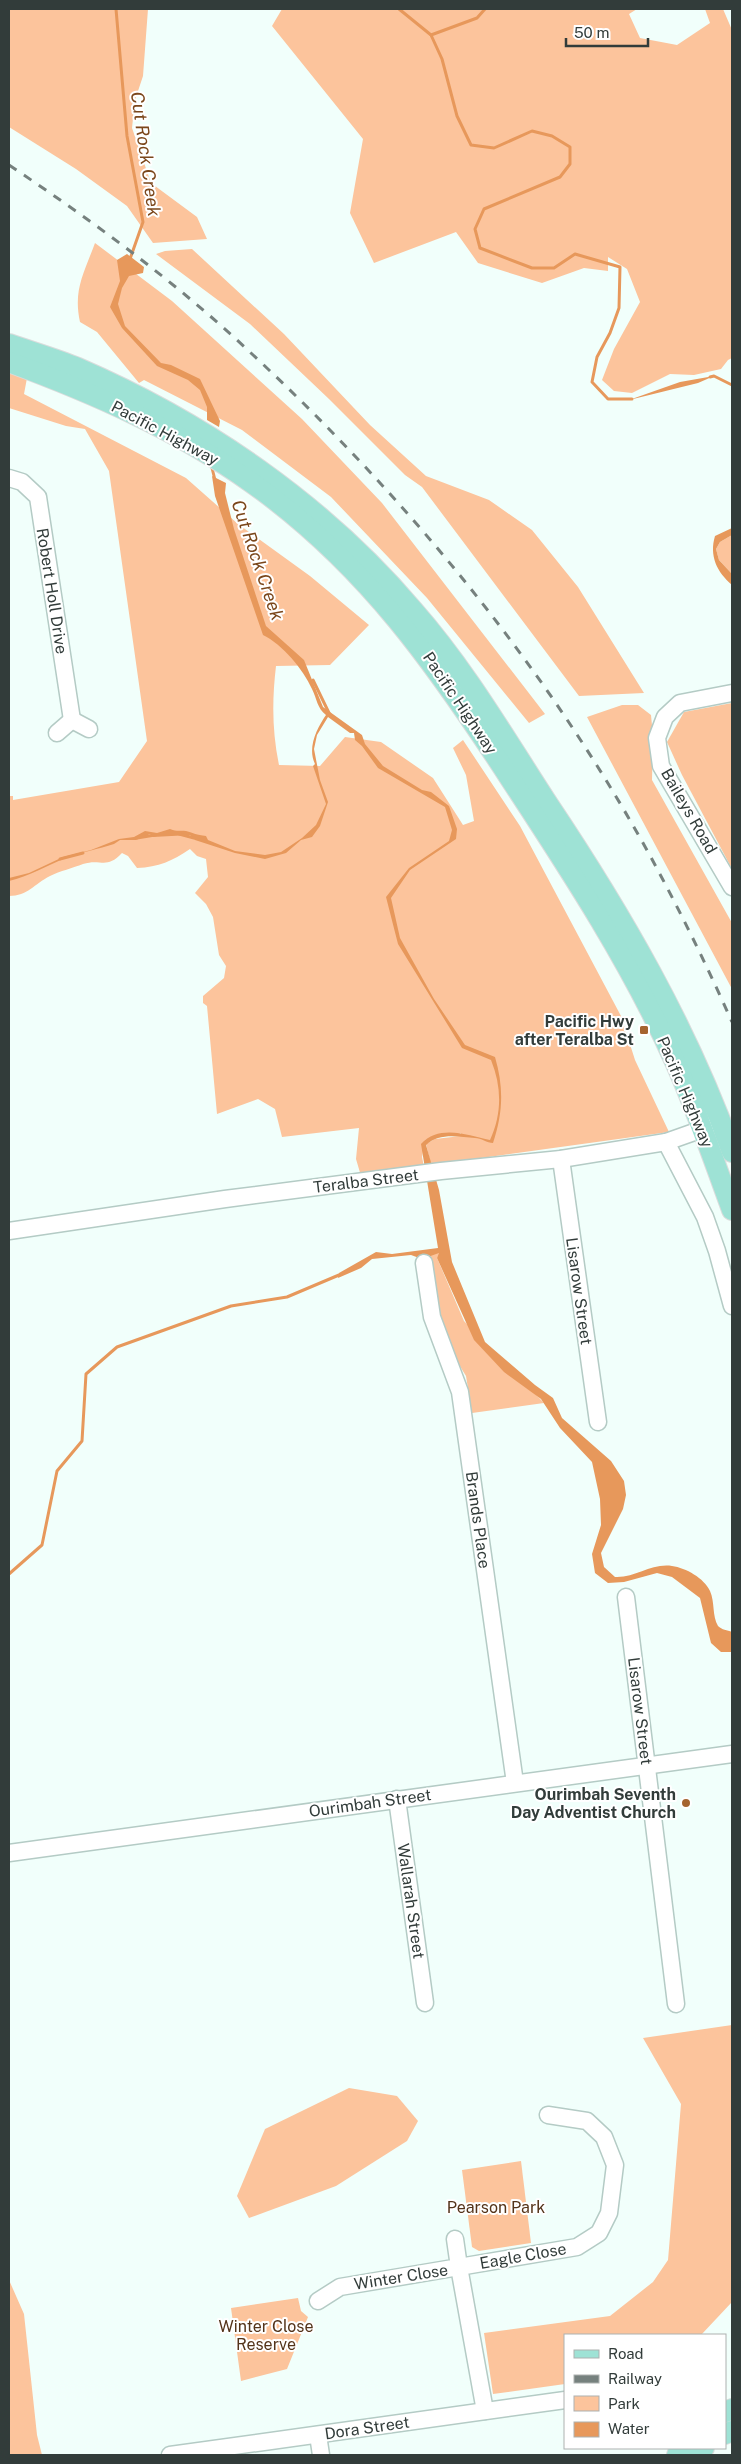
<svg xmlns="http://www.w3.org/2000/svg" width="741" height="2464" viewBox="0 0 741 2464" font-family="'Public Sans',sans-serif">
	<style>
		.green { fill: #fcc49c }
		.water { fill: #e7985b }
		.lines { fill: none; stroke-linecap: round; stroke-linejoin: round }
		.stream { stroke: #e7985b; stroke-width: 3 }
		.minor-casing { stroke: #b4cbc5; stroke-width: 19 }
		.major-casing { stroke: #dadcdc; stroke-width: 22 }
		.minor { stroke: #fff; stroke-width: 16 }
		.major { stroke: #9ee2d5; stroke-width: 20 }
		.rail { stroke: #76817e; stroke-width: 3; stroke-dasharray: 9 9; stroke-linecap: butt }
		.poi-dot { fill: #a5642f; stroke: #fff; stroke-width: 2 }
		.labels { text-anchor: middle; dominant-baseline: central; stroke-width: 4; stroke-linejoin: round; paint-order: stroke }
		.street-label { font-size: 16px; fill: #323c3a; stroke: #fff }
		.poi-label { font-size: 16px; font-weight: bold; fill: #323c3a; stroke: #fff; text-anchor: end }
		.park-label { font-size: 16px; fill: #533319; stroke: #fff }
		.water-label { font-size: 18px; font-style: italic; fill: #7b471b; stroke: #fff }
	</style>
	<rect width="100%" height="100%" fill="#f1fffb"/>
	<g class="green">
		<polygon points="9,9 148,9 143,76 135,100 132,128 151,183 197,217 207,239 153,243 127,206 76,169 9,127"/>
		<polygon points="282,9 637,9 629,14 640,38 677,45 710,23 705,9 723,9 732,30 732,358 728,360 721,369 694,375 670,374 632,393 614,391 602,380 614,349 640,302 627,269 608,257 608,271 584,268 542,283 478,263 456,232 374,263 350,213 363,139 272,26"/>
		<path d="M95 243 172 301 302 419 382 503 545 714 529 723 427 598 331 497 242 430 144 380 139 383 97 332 80 322C73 290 84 273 95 243Z"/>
		<polygon points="192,249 284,334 370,425 426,476 489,500 532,530 578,587 644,693 579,696 422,487 405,475 329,399 250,324 156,254 165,251"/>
		<path d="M9 371 27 378 24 394 186 478 238 524 310 576 369 625 330 665 276 666C272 700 272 731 279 765L320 766 345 737 381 742 433 778 463 825 474 821 466 775 453 748 463 740 520 826 621 1016 635 1060 669 1132 431 1165 426 1144 435 1139 461 1136V1133L425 1140 422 1157 424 1167 361 1176 356 1159 359 1128 282 1137 275 1109 258 1099 217 1114 207 1006 203 1003V996L224 978 226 966 219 955 213 917 206 904 195 893 208 877 206 859 197 856 190 849C172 861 159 867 137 868L128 856 122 853C106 870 101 858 83 864 73 868 60 871 50 876 34 884 28 896 9 896V796H13V800L119 782 147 741 109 471 85 429 66 426 9 408Z"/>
		<polygon points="732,535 732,574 719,560 716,549 720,542"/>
		<polygon points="732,703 732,869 682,775 667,742 684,712"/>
		<polygon points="622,705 638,705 651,715 653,736 652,780 732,923 732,989 587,717"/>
		<polygon points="441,1251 437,1258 464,1321 544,1403 472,1413 466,1376 447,1345 437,1315 425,1252"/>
		<polygon points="732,2025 732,2302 701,2335 565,2335 565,2384 493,2394 484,2333 610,2316 653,2282 668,2260 681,2104 643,2038"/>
		<polygon points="349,2088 397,2096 418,2121 407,2141 336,2186 249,2218 237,2196 265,2129"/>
		<polygon points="521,2161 531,2243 479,2251 472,2247 462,2170"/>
		<polygon points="9,2280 24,2314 37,2435 42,2455 9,2455"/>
		<polygon points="298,2298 301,2311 308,2317 287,2369 241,2381 231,2308"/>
	</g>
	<g class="water">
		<polygon points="127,254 144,267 143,273 129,276 122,288 118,304 125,326 161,363 171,365 200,379 220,421 219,427 207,420 207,407 200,390 188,380 157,366 122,328 110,307 120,281 117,260"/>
		<polygon points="714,376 698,383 629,400 680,382"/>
		<path d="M212 476 226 483 225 493 234 529 266 626 304 660 323 707 362 735 365 744 383 766 422 790 431 792 449 806 457 829 456 839 410 870 391 898 400 938 434 999 465 1045 495 1057C504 1088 503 1113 493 1143 487 1143 481 1138 475 1138 460 1137 439 1132 426 1145L439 1190 452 1262 485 1342 535 1385 553 1398 562 1418 611 1461 624 1481 626 1495 623 1509 601 1553 604 1567 615 1577C636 1578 651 1563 672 1566 686 1568 704 1578 710 1591 715 1602 712 1616 718 1626 722 1630 727 1630 732 1632V1652H721L711 1643 700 1598 672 1577 657 1573 624 1582 608 1583 595 1573 592 1554 601 1525 600 1499 592 1462 560 1428 541 1399 504 1372 474 1340 437 1258 439 1253 422 1259 411 1255 372 1259 361 1268 338 1278 339 1273 376 1252 392 1254 438 1248 421 1144C439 1124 468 1135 490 1140 502 1114 502 1087 491 1060L462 1048 398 944 386 897 409 868 449 841 452 830 445 807 378 768 362 746 355 740 354 733H350L328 717 317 735 314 749 320 780 328 802 320 826 312 837 301 840 286 853 265 859 235 853 195 840 190 835 153 837 150 834 136 840H120L114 844C99 849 81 852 66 858 46 866 29 876 9 881V878L29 873 63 857 91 850 119 839 134 837 145 831 157 833 170 829C178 832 179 830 186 831 194 833 196 835 206 836L208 840 235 851 265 855 281 852 302 838 316 825 326 804 313 766 315 764C307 748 317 728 326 715 317 708 317 699 312 689 303 669 283 645 263 635L215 496Z"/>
		<path d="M732 528V535L720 542 716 549 719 560 732 574V585C717 572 709 556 715 536Z"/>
	</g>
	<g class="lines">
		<g class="stream">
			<polyline points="116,9 127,136 143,222 130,259"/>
			<polyline points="399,9 431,35 442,59 457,116 471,145 494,148 532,131 552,136 570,147 570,164 560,177 484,209 475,229 480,248 532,268 554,268 575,254 620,267 619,308 610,333 597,357 592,382 608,399 632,399"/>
			<polyline points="431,35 477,18 485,9"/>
			<polyline points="710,377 714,376 732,385"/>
			<polyline points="211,464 215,480"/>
			<polyline points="313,680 330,715"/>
			<polyline points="179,834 194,838"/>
			<polyline points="137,838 155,835"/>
			<polyline points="60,859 83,853"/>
			<polyline points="9,1574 42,1545 57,1471 82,1441 86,1374 117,1347 231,1306 287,1297 339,1275"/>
		</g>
		<g class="minor-casing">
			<g id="minor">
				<polyline points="9,478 22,482 38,497 72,720"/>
				<polyline points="732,693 680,703 665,717 657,738 661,766 732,887"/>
				<polyline points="57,733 72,720 89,729"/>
				<polyline points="666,1142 705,1217 717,1251 732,1306"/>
				<polyline points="561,1159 598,1422"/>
				<polyline points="9,1231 225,1199 441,1171 561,1159 666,1142 714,1125"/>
				<polyline points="424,1263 432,1317 460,1392 515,1783"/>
				<polyline points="626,1597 676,2004"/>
				<polyline points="397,1799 425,2003"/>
				<polyline points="9,1853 732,1754"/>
				<polyline points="318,2301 340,2287 459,2267 455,2239"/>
				<polyline points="485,2411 459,2267 577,2247 599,2233 609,2213 615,2165 604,2137 587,2121 548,2115"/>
				<polyline points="318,2435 321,2455"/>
				<polyline points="170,2455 565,2400"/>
			</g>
		</g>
		<g class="major-casing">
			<g id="major">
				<path d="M9 344C32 352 56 359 78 368 205 423 323 504 413 610 465 669 505 738 548 804 621 913 688 1028 732 1152"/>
				<path d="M9 362C93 393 178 430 252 483 366 564 438 667 513 783 572 873 632 965 676 1064 697 1111 714 1161 732 1210"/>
				<polyline points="725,2412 732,2409"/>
				<polyline points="725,2434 732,2431"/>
				<polyline points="677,2455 680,2448"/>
				<polyline points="698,2455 704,2448"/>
			</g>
		</g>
		<use href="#minor" class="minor"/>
		<use href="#major" class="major"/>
		<path class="rail" d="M9 165C94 222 177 283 252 354 410 501 551 673 654 863 682 915 708 968 732 1022"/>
	</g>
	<g class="poi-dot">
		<rect x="639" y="1025" width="10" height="10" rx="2.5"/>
		<circle cx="686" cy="1803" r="5"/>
	</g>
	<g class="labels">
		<g class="street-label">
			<text transform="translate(165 433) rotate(28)">Pacific Highway</text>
			<text transform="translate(52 591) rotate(81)">Robert Holl Drive</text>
			<text transform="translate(460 703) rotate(56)">Pacific Highway</text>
			<text transform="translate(689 811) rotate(60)">Baileys Road</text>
			<text transform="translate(685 1092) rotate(67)">Pacific Highway</text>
			<text transform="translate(366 1181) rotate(-7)">Teralba Street</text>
			<text transform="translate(579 1291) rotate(82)">Lisarow Street</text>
			<text transform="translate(478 1520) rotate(82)">Brands Place</text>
			<text transform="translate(640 1711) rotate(83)">Lisarow Street</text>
			<text transform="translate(370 1803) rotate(-8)">Ourimbah Street</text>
			<text transform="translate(411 1901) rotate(82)">Wallarah Street</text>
			<text transform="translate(523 2256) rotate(-10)">Eagle Close</text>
			<text transform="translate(401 2277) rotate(-9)">Winter Close</text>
			<text transform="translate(367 2428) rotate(-8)">Dora Street</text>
		</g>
		<g class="poi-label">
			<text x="634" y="1021">Pacific Hwy<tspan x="634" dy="18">after Teralba St</tspan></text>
			<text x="676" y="1794">Ourimbah Seventh<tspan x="676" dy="18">Day Adventist Church</tspan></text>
		</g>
		<g class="park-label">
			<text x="496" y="2207">Pearson Park</text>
			<text x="266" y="2326">Winter Close<tspan x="266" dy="18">Reserve</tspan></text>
		</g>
		<g class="water-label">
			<text transform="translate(146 154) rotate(82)">Cut Rock Creek</text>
			<text transform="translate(258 560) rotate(71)">Cut Rock Creek</text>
		</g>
	</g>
	<rect width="741" height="2464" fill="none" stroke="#323c3a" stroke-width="20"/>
	<rect x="564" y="2334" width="162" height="115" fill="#ffffff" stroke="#adb1b0"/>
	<rect x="574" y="2350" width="25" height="8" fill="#9ee2d5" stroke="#adb1b0"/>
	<text x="608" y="2359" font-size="15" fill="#323c3a">Road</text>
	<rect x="574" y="2375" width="25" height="8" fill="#76817e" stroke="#adb1b0"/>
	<text x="608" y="2384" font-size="15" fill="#323c3a">Railway</text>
	<rect x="574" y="2396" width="25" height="15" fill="#fcc49c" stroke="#adb1b0"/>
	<text x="608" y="2409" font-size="15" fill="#323c3a">Park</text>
	<rect x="574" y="2422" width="25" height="15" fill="#e7985b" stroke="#adb1b0"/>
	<text x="608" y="2434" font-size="15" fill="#323c3a">Water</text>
	<path d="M566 38v8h82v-8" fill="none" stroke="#323c3a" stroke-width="2.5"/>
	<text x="574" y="38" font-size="15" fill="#323c3a" stroke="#ffffff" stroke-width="4" paint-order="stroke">50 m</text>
</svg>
